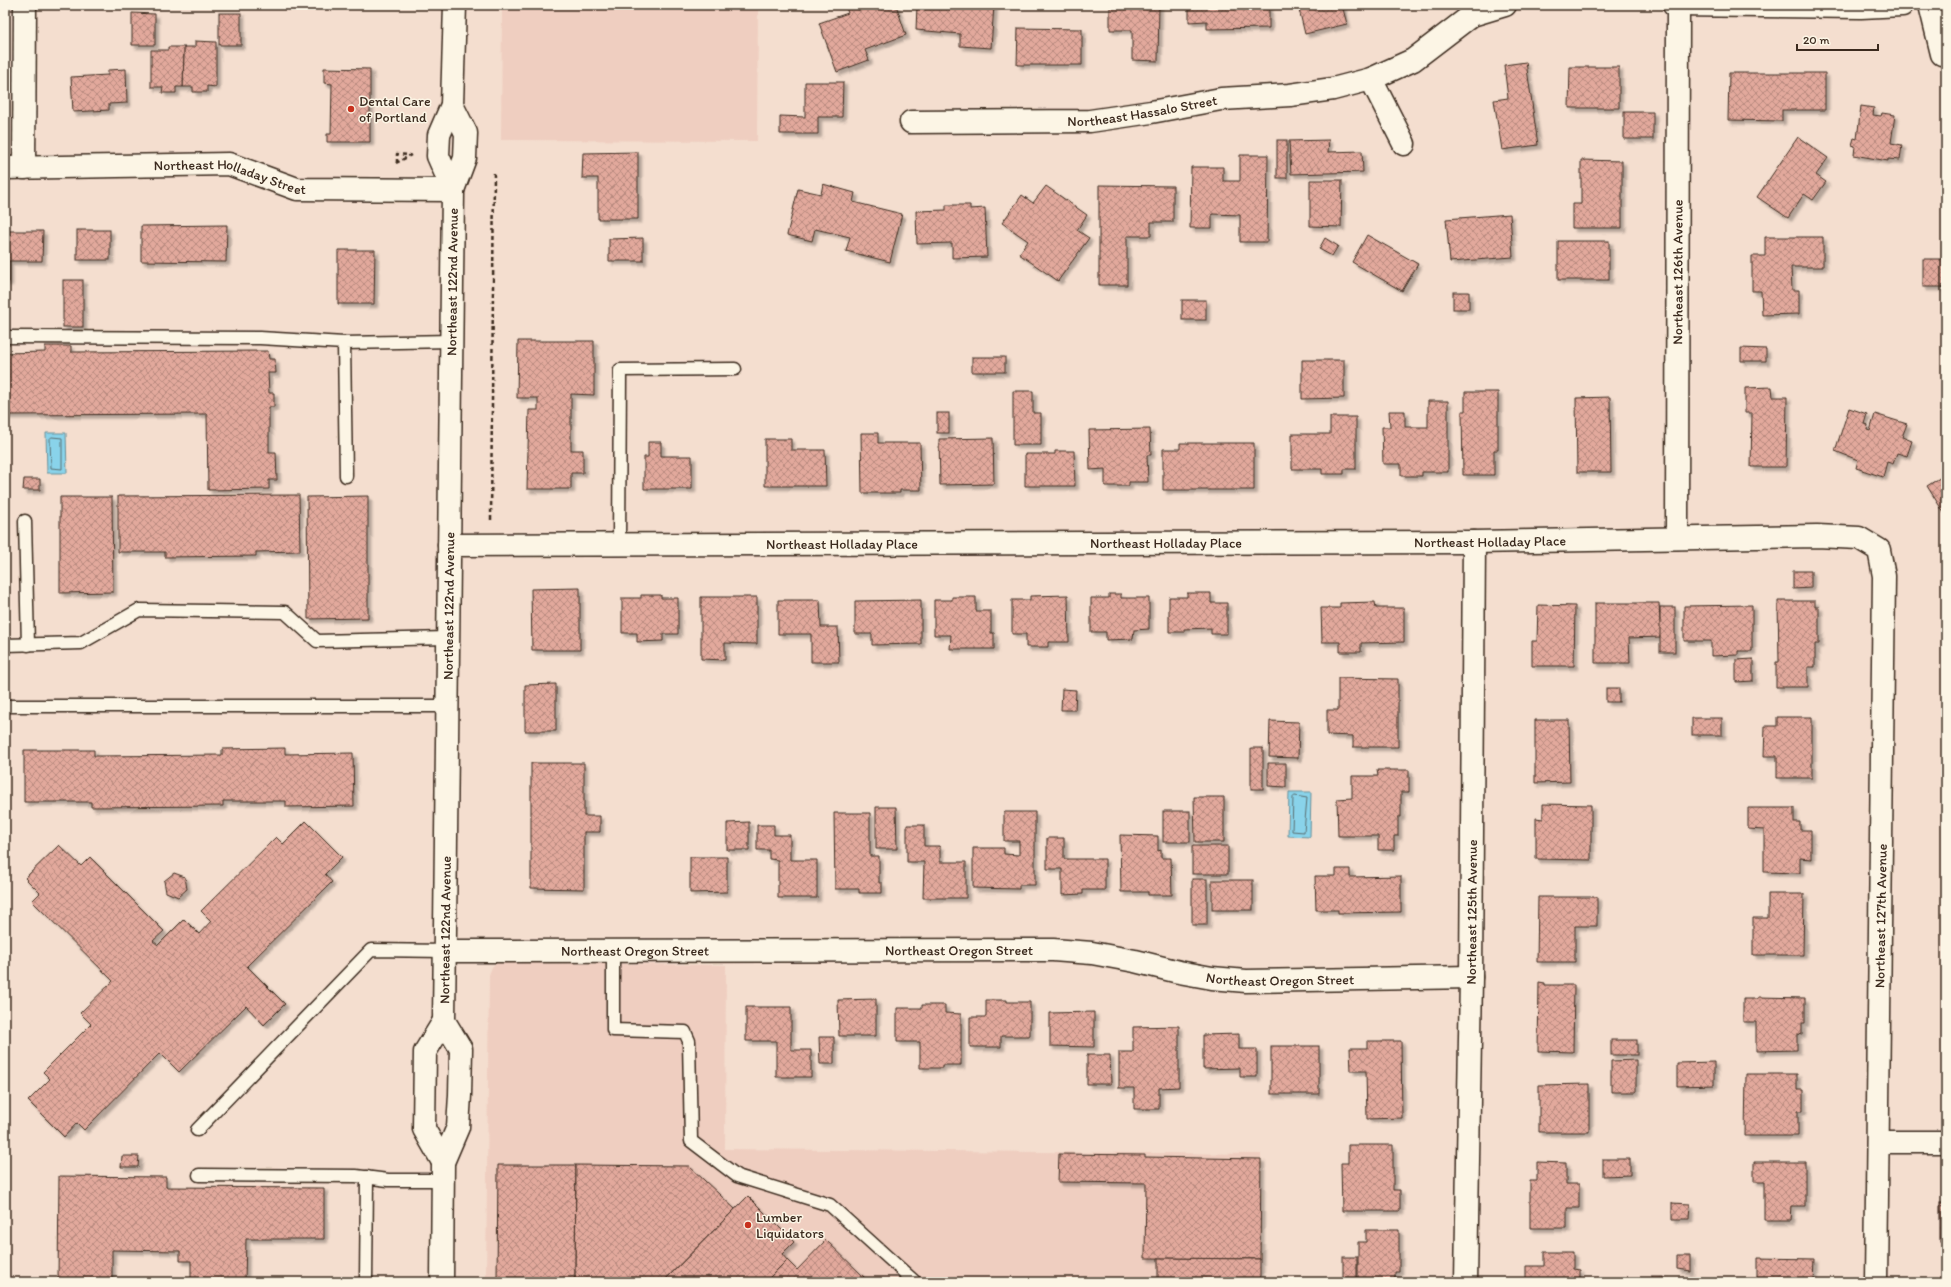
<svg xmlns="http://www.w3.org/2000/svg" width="1951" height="1287" viewBox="0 0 1951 1287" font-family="Itim,sans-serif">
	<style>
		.built { fill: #efcec0 }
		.water { fill: #89d3ea; stroke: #6a8f98 }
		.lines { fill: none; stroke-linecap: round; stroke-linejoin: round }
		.shore { stroke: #5a6e70; stroke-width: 1 }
		.building { fill: url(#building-cross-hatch); stroke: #3b2a1e; filter: url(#shadow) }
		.lane-casing { stroke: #3b2a1e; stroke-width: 15 }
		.street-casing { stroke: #3b2a1e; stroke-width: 25 }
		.primary-casing { stroke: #3b2a1e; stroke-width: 25 }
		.path { stroke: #3b2a1e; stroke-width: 2.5; stroke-dasharray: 4 3; stroke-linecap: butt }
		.lane { stroke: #fcf5e5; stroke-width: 12 }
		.street { stroke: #fcf5e5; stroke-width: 22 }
		.primary { stroke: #fcf5e5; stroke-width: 22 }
		.poi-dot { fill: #c8321e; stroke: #fcf5e5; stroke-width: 1.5 }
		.labels { text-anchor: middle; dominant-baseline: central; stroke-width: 3; stroke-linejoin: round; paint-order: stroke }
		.poi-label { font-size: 14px; fill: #3b2a1e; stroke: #fcf5e5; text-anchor: start }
		.street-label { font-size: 14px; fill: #3b2a1e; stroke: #fcf5e5 }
	</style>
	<defs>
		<pattern id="building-cross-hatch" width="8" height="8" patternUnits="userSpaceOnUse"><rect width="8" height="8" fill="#e2a99c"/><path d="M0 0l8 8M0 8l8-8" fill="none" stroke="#b88a7f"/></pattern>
		<filter id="shadow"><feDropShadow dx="3.5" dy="3.5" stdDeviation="1" flood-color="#0004"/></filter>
	</defs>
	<rect width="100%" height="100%" fill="#f4decf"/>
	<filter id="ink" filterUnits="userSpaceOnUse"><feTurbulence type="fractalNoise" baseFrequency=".025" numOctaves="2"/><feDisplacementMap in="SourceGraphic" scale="8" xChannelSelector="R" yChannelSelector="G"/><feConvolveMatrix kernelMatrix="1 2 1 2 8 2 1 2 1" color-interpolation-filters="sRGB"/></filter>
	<g filter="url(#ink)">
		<g class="built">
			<polygon points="502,5 758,5 757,141 501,140"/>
			<polygon points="496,963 726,965 725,1149 1261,1154 1260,1282 486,1282 489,975 492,967"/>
		</g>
		<g class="water">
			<polygon points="46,433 66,433 67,473 47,473"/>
			<polygon points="1289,792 1311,792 1310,837 1288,836"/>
		</g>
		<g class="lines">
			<g class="shore">
				<polygon points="52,437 62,438 62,469 51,468 50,439"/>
				<polygon points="1295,796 1307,798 1304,832 1292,831 1293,798"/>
			</g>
		</g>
		<g class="building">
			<polygon points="845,5 896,5 906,35 865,50 869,60 837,72 819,23 848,13"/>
			<polygon points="917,5 994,5 991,48 960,46 960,34 916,30"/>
			<polygon points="1110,5 1159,5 1158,61 1132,60 1132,30 1110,30"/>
			<polygon points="1189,5 1269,5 1269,28 1207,29 1207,21 1189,22"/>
			<polygon points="1298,5 1342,5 1347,24 1305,34"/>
			<polygon points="132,13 155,14 155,45 132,45"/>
			<rect x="219" y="13" width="22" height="32"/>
			<polygon points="1018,28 1082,29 1082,65 1017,65"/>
			<polygon points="195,41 216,42 216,87 207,86 207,92 193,92 193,87 183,87 184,47 195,47"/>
			<polygon points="168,47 184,47 183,87 176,87 176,93 162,93 163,87 151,87 151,50 168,50"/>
			<polygon points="1526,62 1538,145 1502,150 1494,100 1508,98 1504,65"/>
			<polygon points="1570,67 1619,67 1619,108 1569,108"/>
			<polygon points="324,68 370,69 370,142 327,142 327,134 331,134 332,84 324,83"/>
			<polygon points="126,69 127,103 109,104 109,110 73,112 71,77 108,75 108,70"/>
			<polygon points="1729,73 1825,73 1825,110 1782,110 1782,121 1728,120"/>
			<polygon points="805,82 843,82 842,117 818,117 818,134 780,134 780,116 805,117"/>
			<polygon points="1861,106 1874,108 1873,115 1881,116 1882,113 1895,115 1891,143 1902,145 1900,160 1888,159 1888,161 1854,155 1855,146 1852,145 1854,138 1857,139"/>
			<rect x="1624" y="112" width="29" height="27"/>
			<polygon points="1798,137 1828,158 1816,175 1826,182 1813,200 1804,194 1788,218 1757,197"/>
			<rect x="1277" y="140" width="10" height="38"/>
			<polygon points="1329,140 1328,152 1362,151 1363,172 1291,174 1289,141"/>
			<polygon points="638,152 638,219 598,219 598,178 582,178 583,153"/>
			<polygon points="1240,155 1268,155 1267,242 1240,242 1240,215 1212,214 1212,228 1190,228 1191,167 1223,167 1223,181 1240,181"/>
			<polygon points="1581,160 1622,161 1622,228 1572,228 1572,204 1581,204"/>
			<polygon points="1310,180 1342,180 1341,227 1310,226"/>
			<polygon points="823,184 855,193 853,202 902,214 890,262 846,251 850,237 815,229 812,241 787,235 798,189 821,194"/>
			<polygon points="1099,185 1173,186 1173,222 1151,222 1151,236 1127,236 1127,285 1099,285"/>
			<polygon points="1046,186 1087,215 1077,230 1089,238 1058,281 1019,254 1028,241 1002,223 1022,195 1033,203"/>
			<polygon points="946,205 970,205 970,209 985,208 987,257 952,258 952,243 917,244 916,211 946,210"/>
			<polygon points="1510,214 1513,257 1450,262 1446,219"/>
			<polygon points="227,225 226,262 141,261 141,226"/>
			<rect x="77" y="230" width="33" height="30"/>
			<polygon points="9,231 43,231 42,261 9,261 9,282 5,282 5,241 9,241"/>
			<polygon points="1367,235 1418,264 1402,291 1352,262"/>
			<polygon points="1765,237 1823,237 1823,267 1791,267 1792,290 1799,290 1799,314 1762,315 1761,291 1752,291 1752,256 1765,256"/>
			<polygon points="643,238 643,261 609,261 609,239"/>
			<polygon points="1325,238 1338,246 1332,256 1319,249"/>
			<rect x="1558" y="241" width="51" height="39"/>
			<polygon points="338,250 375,250 374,304 338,304"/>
			<rect x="1923" y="259" width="23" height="28"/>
			<rect x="63" y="280" width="20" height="47"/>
			<rect x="1453" y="292" width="16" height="17"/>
			<rect x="1182" y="300" width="24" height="20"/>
			<polygon points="518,341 594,341 594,395 571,394 571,450 583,450 583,473 571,473 571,489 527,489 529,410 538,410 538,398 517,398"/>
			<polygon points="45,346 71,346 71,352 268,351 269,359 275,359 276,373 268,373 269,393 274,393 274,407 269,407 269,452 276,452 277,480 269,480 269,489 208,490 207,414 5,415 5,353 45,352"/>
			<polygon points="1741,348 1766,349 1766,361 1741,361"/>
			<rect x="972" y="357" width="33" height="15"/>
			<polygon points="1302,360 1344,360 1344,398 1302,399"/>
			<polygon points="1772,387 1773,397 1787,397 1786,467 1751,467 1752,413 1745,413 1745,388"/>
			<polygon points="1013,391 1033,391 1033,413 1041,413 1041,445 1013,445"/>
			<polygon points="1465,392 1498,392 1498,450 1494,450 1494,475 1463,475 1462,411 1465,411"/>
			<polygon points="1610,397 1611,472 1577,472 1576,398"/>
			<polygon points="1428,401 1448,401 1448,472 1422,472 1422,476 1401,476 1401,464 1383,464 1382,427 1390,427 1389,411 1405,411 1405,427 1428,427"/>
			<polygon points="1849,408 1867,414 1864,424 1868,425 1867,430 1870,431 1875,414 1907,424 1902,437 1912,441 1907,456 1897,453 1893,464 1887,462 1883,477 1856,468 1858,460 1835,451"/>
			<rect x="937" y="413" width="12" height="20"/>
			<polygon points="1330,417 1356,417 1356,469 1344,469 1344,474 1322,474 1322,469 1292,469 1292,434 1330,434"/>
			<polygon points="1150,429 1151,455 1147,455 1148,482 1129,482 1129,486 1105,486 1105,469 1090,470 1089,430"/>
			<polygon points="861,433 878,433 878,443 920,443 921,490 900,490 900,493 862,493"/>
			<polygon points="993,438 994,484 940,485 939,439"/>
			<polygon points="765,439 791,439 791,450 825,450 826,486 765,486"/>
			<polygon points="648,442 661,442 661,456 692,456 692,489 644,489 644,457 648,457"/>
			<polygon points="1180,443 1254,443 1254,490 1163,490 1163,449 1180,449"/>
			<polygon points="1055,451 1074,451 1075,486 1025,486 1025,454 1055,454"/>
			<polygon points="1946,474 1946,516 1927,486"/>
			<polygon points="24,479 40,479 40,490 23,490"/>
			<polygon points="299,495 300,551 256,552 256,556 165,557 165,552 118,552 118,496"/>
			<polygon points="368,496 368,618 308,619 307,497"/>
			<polygon points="60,497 112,497 113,592 60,593"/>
			<polygon points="1793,571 1811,571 1811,588 1793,589"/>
			<polygon points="580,588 580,650 532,650 531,589"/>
			<polygon points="1187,593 1211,593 1211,603 1227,603 1227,634 1211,634 1211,628 1184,629 1184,632 1169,632 1169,597 1187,597"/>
			<polygon points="1109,594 1121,594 1121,598 1149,598 1149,629 1134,630 1133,639 1106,640 1106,632 1091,632 1091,598 1109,598"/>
			<polygon points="641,595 661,595 661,598 678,598 678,634 663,634 663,641 637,642 637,633 622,633 622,598 641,598"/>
			<polygon points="1068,595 1069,642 1048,642 1048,647 1026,647 1026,634 1012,634 1012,600 1030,600 1030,596"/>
			<polygon points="701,597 757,597 757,644 725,643 725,660 701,659"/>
			<polygon points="952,597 976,597 976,611 991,611 991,633 994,633 994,649 950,649 951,635 934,635 934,600 952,600"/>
			<polygon points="778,600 820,600 821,627 838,627 839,662 811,662 811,634 778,634"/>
			<polygon points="921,600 921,644 872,645 872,634 855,634 855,601"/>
			<polygon points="1778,601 1815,601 1815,607 1819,607 1819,644 1815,644 1815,667 1808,667 1808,687 1776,687 1776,662 1779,662"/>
			<polygon points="1375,602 1376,608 1404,608 1404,642 1361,643 1361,652 1340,652 1340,642 1322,642 1321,608 1340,608 1340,603"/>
			<polygon points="1595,603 1659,603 1661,637 1629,638 1630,663 1595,663"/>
			<polygon points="1538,605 1575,606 1574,666 1532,666 1532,641 1537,641"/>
			<polygon points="1752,605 1752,651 1738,651 1738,655 1711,656 1711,641 1684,641 1684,606"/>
			<rect x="1660" y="607" width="15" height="45"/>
			<polygon points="1753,659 1753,681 1736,682 1736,660"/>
			<polygon points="1338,678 1398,679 1398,747 1353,747 1353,736 1327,735 1327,710 1338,710"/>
			<polygon points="556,684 556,731 525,731 525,685"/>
			<rect x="1606" y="688" width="13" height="14"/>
			<polygon points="1062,689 1076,690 1075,710 1061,710"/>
			<polygon points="1777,717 1812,717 1812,778 1777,778 1777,756 1764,756 1765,726 1777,726"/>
			<rect x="1692" y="718" width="30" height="17"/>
			<polygon points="1535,720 1569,720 1570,782 1535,783"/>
			<polygon points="1270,721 1299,722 1298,758 1269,757"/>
			<polygon points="285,748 285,754 353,753 354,806 286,807 286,801 223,801 223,806 91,807 91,802 24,802 24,750 94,750 94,756 222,755 222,749"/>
			<rect x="1251" y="748" width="12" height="41"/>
			<polygon points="531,763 584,763 584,816 600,816 600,832 584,832 584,889 531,888"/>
			<polygon points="1268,763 1286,763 1286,787 1268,786"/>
			<polygon points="1377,770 1409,770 1409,792 1401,792 1401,817 1398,817 1398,836 1394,836 1394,850 1378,850 1378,836 1338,836 1337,799 1352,798 1352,776 1378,776"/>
			<polygon points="1194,797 1224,797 1224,842 1195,842"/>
			<polygon points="1543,804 1591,805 1591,860 1536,859 1536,818 1543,819"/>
			<polygon points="876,807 896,807 897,849 876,849"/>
			<polygon points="1748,808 1794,808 1794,822 1800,822 1800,830 1811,830 1811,859 1800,858 1800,873 1764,872 1764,830 1748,829"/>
			<rect x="1163" y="811" width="27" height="31"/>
			<polygon points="1004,812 1035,812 1035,885 1019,885 1019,889 973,888 973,848 1004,848 1004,854 1019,855 1019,841 1004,841"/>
			<polygon points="834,813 870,813 870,856 879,856 879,883 882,883 882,893 859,893 859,889 835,889"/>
			<polygon points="306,821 342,857 325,874 332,882 247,966 285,1004 264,1025 246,1006 179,1072 160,1053 84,1130 77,1123 64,1137 28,1101 50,1079 43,1072 91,1024 80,1013 113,981 32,901 40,893 25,878 59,845 81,866 90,857 164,931 153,941 158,945 184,919 199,934 211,921 201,911 276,837 283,844"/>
			<polygon points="749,822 749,850 727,850 727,823"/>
			<polygon points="757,825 774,825 774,835 790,835 790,860 817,860 817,898 778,898 778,860 769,859 769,850 757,850"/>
			<polygon points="907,825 924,825 924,846 940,846 940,862 966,862 966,898 923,898 924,862 907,862"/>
			<polygon points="1120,835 1158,836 1158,851 1161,850 1161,858 1171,858 1172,895 1148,895 1148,892 1121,892"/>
			<polygon points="1047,838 1064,838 1064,859 1105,859 1105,890 1083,890 1083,894 1062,895 1062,869 1047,869"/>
			<rect x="1192" y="846" width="36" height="28"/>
			<polygon points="690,857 727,857 727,892 690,893"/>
			<polygon points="1336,869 1350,869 1350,877 1401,876 1401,912 1338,913 1338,910 1316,910 1315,876 1336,876"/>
			<polygon points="174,873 185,877 187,889 178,897 166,892 164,881"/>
			<rect x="1192" y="879" width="15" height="46"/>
			<rect x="1212" y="880" width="41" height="30"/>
			<polygon points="1768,894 1804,894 1803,955 1753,955 1753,918 1768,918"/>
			<polygon points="1538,897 1597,897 1597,926 1575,926 1575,962 1537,962"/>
			<polygon points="1539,982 1545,983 1545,985 1574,985 1573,1052 1538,1051"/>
			<polygon points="1758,997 1805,998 1805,1023 1802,1023 1802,1035 1797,1034 1797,1050 1756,1051 1756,1022 1743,1022 1743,999 1757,999"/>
			<polygon points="876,999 876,1036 839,1036 838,1000"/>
			<polygon points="986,1000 1007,1000 1007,1002 1030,1002 1030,1036 1001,1036 1001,1047 970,1047 970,1017 986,1017"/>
			<polygon points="922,1005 945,1005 945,1013 961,1014 961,1065 942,1065 942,1068 920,1068 920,1042 897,1042 897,1008 922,1008"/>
			<polygon points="746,1007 791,1007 791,1050 811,1050 811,1077 776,1077 776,1041 746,1041"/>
			<polygon points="1094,1012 1094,1047 1050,1046 1050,1013"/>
			<polygon points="1179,1026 1179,1087 1159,1088 1159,1109 1134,1109 1134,1088 1119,1088 1119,1052 1133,1052 1133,1027"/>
			<polygon points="1239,1034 1239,1049 1257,1049 1257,1077 1240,1077 1240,1068 1203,1069 1203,1035"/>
			<polygon points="819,1037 834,1037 834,1064 820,1064"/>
			<rect x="1611" y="1040" width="26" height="15"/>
			<polygon points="1367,1041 1401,1041 1402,1118 1367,1119 1366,1071 1351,1071 1350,1048 1367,1048"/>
			<rect x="1271" y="1046" width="48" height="48"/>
			<polygon points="1087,1055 1110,1055 1111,1084 1087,1084"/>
			<polygon points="1636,1060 1636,1092 1611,1092 1611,1061"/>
			<polygon points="1714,1062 1714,1085 1677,1086 1677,1063"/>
			<polygon points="1746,1074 1797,1074 1797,1090 1803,1090 1803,1111 1798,1111 1798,1136 1745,1136"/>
			<polygon points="1589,1084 1589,1132 1539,1132 1539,1085"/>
			<polygon points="1348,1145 1393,1145 1393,1190 1400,1190 1400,1211 1342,1211 1341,1163 1348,1163"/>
			<polygon points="1059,1154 1145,1155 1145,1157 1261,1159 1260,1259 1145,1258 1146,1183 1058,1182"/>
			<polygon points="122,1156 139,1156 138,1167 121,1167"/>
			<polygon points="1603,1159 1630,1159 1630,1175 1603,1176"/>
			<polygon points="1537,1162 1566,1163 1566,1184 1579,1184 1579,1208 1567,1208 1567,1228 1530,1228 1530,1181 1537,1181"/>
			<polygon points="1754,1162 1805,1162 1805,1207 1792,1207 1791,1220 1764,1220 1764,1182 1754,1182"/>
			<polygon points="498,1165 576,1165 575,1282 497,1282"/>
			<polygon points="576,1165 689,1166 735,1209 663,1282 575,1282"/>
			<polygon points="59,1176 166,1177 166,1187 324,1188 324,1239 246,1239 245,1282 191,1282 191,1261 180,1261 180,1251 112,1250 112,1282 58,1282"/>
			<polygon points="748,1196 794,1242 782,1254 787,1260 765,1282 663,1282"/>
			<polygon points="1672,1203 1690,1204 1689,1219 1672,1219"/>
			<rect x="1940" y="1203" width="6" height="39"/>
			<polygon points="1366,1230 1399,1230 1399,1272 1395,1272 1395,1282 1358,1282 1358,1242 1366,1242"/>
			<polygon points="826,1240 864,1277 859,1282 765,1282 787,1260 797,1270"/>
			<polygon points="1544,1252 1573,1252 1573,1269 1580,1270 1580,1282 1526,1282 1526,1266 1544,1266"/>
			<polygon points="1677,1255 1690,1255 1690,1271 1677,1269"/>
			<rect x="1343" y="1257" width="14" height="25"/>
			<polygon points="1158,1258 1260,1259 1260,1282 1158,1282"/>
			<polygon points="1757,1258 1815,1259 1814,1282 1757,1282"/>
			<rect x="1651" y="1276" width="12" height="6"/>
		</g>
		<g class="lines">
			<g class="lane-casing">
				<g id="lane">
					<polyline points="5,337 260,338 344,343"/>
					<polyline points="346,476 344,343 452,341"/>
					<polyline points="25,521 28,645"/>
					<polyline points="619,545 620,370 735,369"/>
					<polyline points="5,645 81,643 139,610 285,612 317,641 448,638"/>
					<polyline points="5,706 447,706"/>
					<polyline points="613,951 613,1030 685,1032 689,1041 691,1141 737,1176 830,1205 915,1282"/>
					<polyline points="197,1130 371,950 445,951"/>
					<polyline points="199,1175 356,1176 388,1180 443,1180"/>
					<polyline points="366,1282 367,1177"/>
				</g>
			</g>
			<g class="street-casing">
				<g id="street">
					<polyline points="1674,5 1861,7 1902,5"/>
					<polyline points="1930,5 1942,54"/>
					<polyline points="1371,79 1404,144"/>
					<path id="s1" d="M911 122 1090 121 1151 112 1221 99 1290 95 1333 89 1371 79 1413 60 1472 15 1505 5"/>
					<path id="s2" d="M5 168 229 164 297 189 453 190"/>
					<polyline points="24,168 25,5"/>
					<path id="s3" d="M1677 538 1678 5"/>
					<path id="s4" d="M449 545 1474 542 1817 536 1859 538 1879 550 1884 576 1876 1282"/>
					<path id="s5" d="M445 951 1053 950 1092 953 1135 961 1179 972 1212 978 1246 981 1471 977"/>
					<polyline points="1879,1142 1946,1142"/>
					<path id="s6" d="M1466 1282 1471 977 1474 542"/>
				</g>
			</g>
			<g class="primary-casing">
				<g id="primary">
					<polyline points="453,190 438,156 439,135 452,105 455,5"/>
					<polyline points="443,1162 424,1129 425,1052 444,1021"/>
					<path id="s7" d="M442 1282 443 1162 458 1127 460 1095 461 1049 444 1021 453 190 465 158 466 133 452 105"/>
				</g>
			</g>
			<g class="path">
				<polyline points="396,163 411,155"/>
				<polyline points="397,163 397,154 410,155"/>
				<polyline points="491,520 494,171"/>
			</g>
			<use href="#lane" class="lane"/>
			<use href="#street" class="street"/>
			<use href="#primary" class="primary"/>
		</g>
	</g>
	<g class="poi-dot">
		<circle cx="351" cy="109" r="4"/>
		<circle cx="748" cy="1225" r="4"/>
	</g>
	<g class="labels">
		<g class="poi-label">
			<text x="359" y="101">Dental Care<tspan x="359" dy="16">of Portland</tspan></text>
			<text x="756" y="1217">Lumber<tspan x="756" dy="16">Liquidators</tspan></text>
		</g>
		<g class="street-label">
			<text stroke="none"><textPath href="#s1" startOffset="232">Northeast Hassalo Street</textPath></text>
			<text stroke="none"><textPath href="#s2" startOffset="227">Northeast Holladay Street</textPath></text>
			<text stroke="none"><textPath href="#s3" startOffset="266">Northeast 126th Avenue</textPath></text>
			<text stroke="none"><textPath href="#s7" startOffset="1008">Northeast 122nd Avenue</textPath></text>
			<text stroke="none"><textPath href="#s4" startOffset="1041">Northeast Holladay Place</textPath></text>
			<text stroke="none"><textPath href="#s4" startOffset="717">Northeast Holladay Place</textPath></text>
			<text stroke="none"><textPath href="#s4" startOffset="393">Northeast Holladay Place</textPath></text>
			<text stroke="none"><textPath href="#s7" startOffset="684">Northeast 122nd Avenue</textPath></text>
			<text stroke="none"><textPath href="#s6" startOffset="370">Northeast 125th Avenue</textPath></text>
			<text transform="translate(1881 916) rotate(-89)">Northeast 127th Avenue</text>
			<text stroke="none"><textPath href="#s7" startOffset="360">Northeast 122nd Avenue</textPath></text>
			<text stroke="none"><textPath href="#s5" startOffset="190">Northeast Oregon Street</textPath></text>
			<text stroke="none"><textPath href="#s5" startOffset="514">Northeast Oregon Street</textPath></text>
			<text stroke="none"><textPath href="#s5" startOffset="838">Northeast Oregon Street</textPath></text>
		</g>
	</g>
	<rect width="1951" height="1287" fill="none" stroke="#fcf5e5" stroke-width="20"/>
	<rect x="10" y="10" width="1931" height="1267" fill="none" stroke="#3b2a1e" stroke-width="1.5" filter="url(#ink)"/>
	<path d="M1797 44v6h81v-6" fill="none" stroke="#3b2a1e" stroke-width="2"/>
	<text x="1803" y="44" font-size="12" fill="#3b2a1e" stroke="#fcf5e5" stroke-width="3" paint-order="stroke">20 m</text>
</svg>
